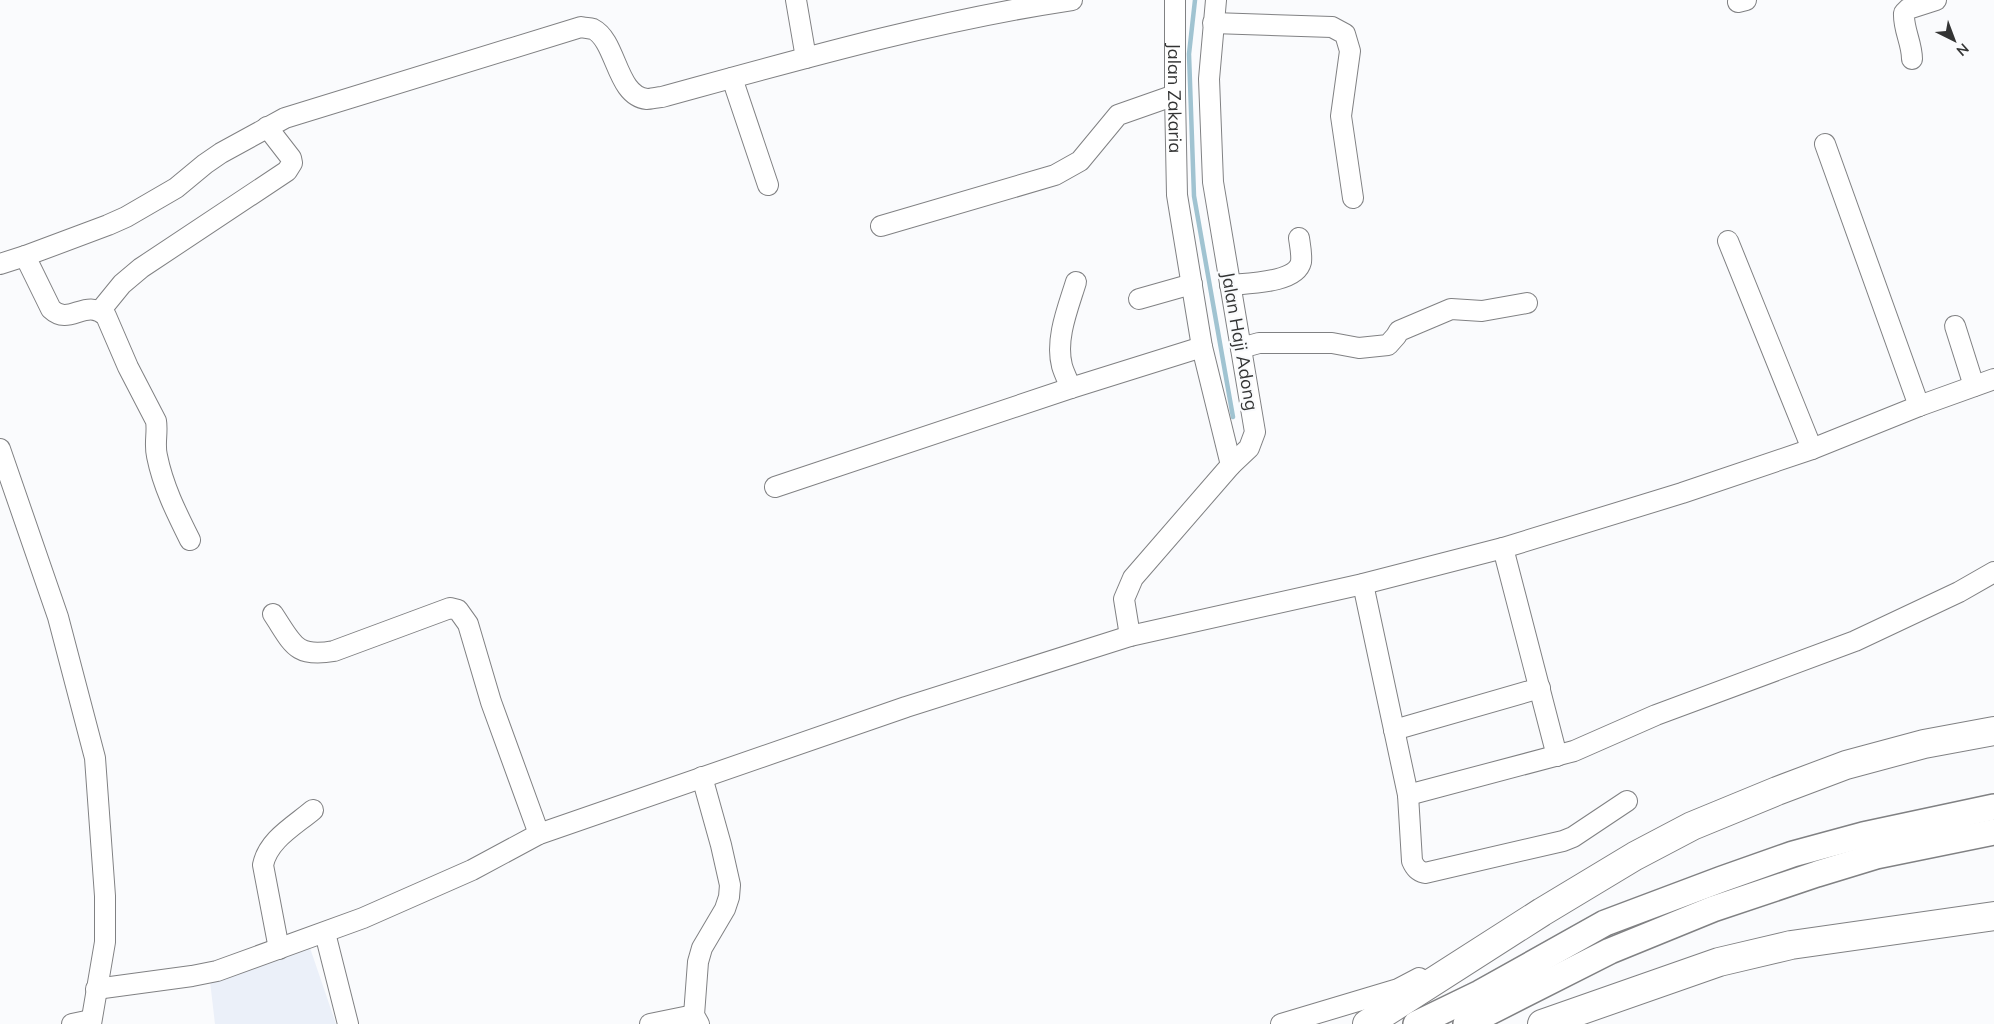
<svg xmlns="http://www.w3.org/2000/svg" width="1994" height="1024" viewBox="0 0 1994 1024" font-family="Mulish,sans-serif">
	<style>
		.built { fill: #ebf0f9 }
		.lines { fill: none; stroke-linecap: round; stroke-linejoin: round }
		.stream { stroke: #a0c3d1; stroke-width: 4.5 }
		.minor-casing { stroke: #808183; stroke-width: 22 }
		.major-casing { stroke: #808183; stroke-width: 28 }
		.highway-casing { stroke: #808183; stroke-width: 30 }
		.minor { stroke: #fff; stroke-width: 20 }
		.major { stroke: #fff; stroke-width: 25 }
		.highway { stroke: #fff; stroke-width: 28 }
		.labels { text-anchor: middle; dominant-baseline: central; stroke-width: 4.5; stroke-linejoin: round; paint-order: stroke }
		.street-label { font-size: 18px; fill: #333434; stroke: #fafbfd }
	</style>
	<rect width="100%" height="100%" fill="#fafbfd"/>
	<polygon class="built" points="310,948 336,1024 215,1024 210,981"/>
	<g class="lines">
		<polyline class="stream" points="1195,0 1189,54 1194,196 1233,417"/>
		<g class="minor-casing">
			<g id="minor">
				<polyline points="796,0 806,58"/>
				<path id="s1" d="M1175 0V95L1177 195 1202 347 1231 465"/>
				<polyline points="1738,2 1746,0"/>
				<polyline points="1213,23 1332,27 1345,34 1350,51 1341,116 1353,198"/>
				<path d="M1912 59C1912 43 1903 29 1904 13L1908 9 1936 0"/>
				<polyline points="732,78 768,185"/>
				<polyline points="1825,144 1919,406"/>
				<polyline points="881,226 1055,175 1080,161 1118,115 1175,95"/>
				<polyline points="1728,241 1812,449"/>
				<path d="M25 256 108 225 126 217 176 188 205 164 221 153 285 118 581 27C584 28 589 28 593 29 617 41 616 96 647 99 651 99 658 97 662 97 797 60 933 21 1072 0"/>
				<path d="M0 264 25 256 51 309C70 327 85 297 106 316L128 367 156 421C158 432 154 444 157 456 163 486 176 512 190 540"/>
				<path d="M1230 285C1249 283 1296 283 1301 262 1302 255 1300 245 1299 238"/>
				<polyline points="1139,299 1192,284"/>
				<polyline points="100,311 122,284 141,268 287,171 292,163 291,158 267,127"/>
				<polyline points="1955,326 1974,386"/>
				<polyline points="1241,348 1259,343 1332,343 1359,348 1388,345 1396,336 1399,331 1451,309 1482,311 1527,303"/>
				<path d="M1071 388C1068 381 1064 373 1062 366 1055 339 1068 308 1076 282"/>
				<polyline points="0,449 58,617 95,758 105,896 105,942 91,1024"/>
				<polyline points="775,487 1071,388 1202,347"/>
				<polyline points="1503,548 1557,756"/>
				<path d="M1363 584 1408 795 1412 861C1415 868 1418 871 1425 873L1563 841 1573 837 1627 801"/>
				<path d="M273 614C293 644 295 658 334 651L450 608 458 610 468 624 491 702 539 834"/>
				<polyline points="1130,636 1124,599 1133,578 1231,465 1249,448 1255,432 1213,182 1209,79 1216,0"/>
				<polyline points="1394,730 1540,688"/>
				<polyline points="1408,795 1574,751 1656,715 1855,641 1959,592 1994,572"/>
				<polyline points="325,933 348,1024"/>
				<path d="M279 949 263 865C268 840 294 826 313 810"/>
				<polyline points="96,989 192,976 217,971 363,918 472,870 539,834 906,707 1130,636 1363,584 1503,548 1682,493 1812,449 1919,406 1994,379"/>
				<polyline points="72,1024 91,1020"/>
				<polyline points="650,1024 694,1015"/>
				<polyline points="699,1024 694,1015 698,962 702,948 725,909 729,897 730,885 721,845 702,777"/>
				<polyline points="1281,1024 1398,989 1419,978"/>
			</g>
		</g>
		<g class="major-casing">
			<g id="major">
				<polyline points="1416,1024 1480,993 1605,923 1722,879 1793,854 1863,835 1994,807"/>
				<polyline points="1466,1024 1610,951 1713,909 1817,874 1876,856 1994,832"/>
			</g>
		</g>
		<g class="highway-casing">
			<g id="highway">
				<polyline points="1367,1024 1542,912 1635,856 1692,826 1777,791 1846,765 1924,744 1994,731"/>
				<polyline points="1542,1024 1719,962 1791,945 1994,916"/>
			</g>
		</g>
		<use href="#minor" class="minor"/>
		<use href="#major" class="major"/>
		<use href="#highway" class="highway"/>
	</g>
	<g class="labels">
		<g class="street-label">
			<text stroke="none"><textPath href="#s1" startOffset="98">Jalan Zakaria</textPath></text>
			<text transform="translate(1240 341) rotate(80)">Jalan Haji Adong</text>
		</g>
	</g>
	<g transform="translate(1954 40) rotate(138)" stroke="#fafbfd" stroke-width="4" paint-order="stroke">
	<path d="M0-4L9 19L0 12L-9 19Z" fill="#333434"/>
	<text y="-8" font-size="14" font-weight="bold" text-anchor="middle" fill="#333434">N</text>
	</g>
</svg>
